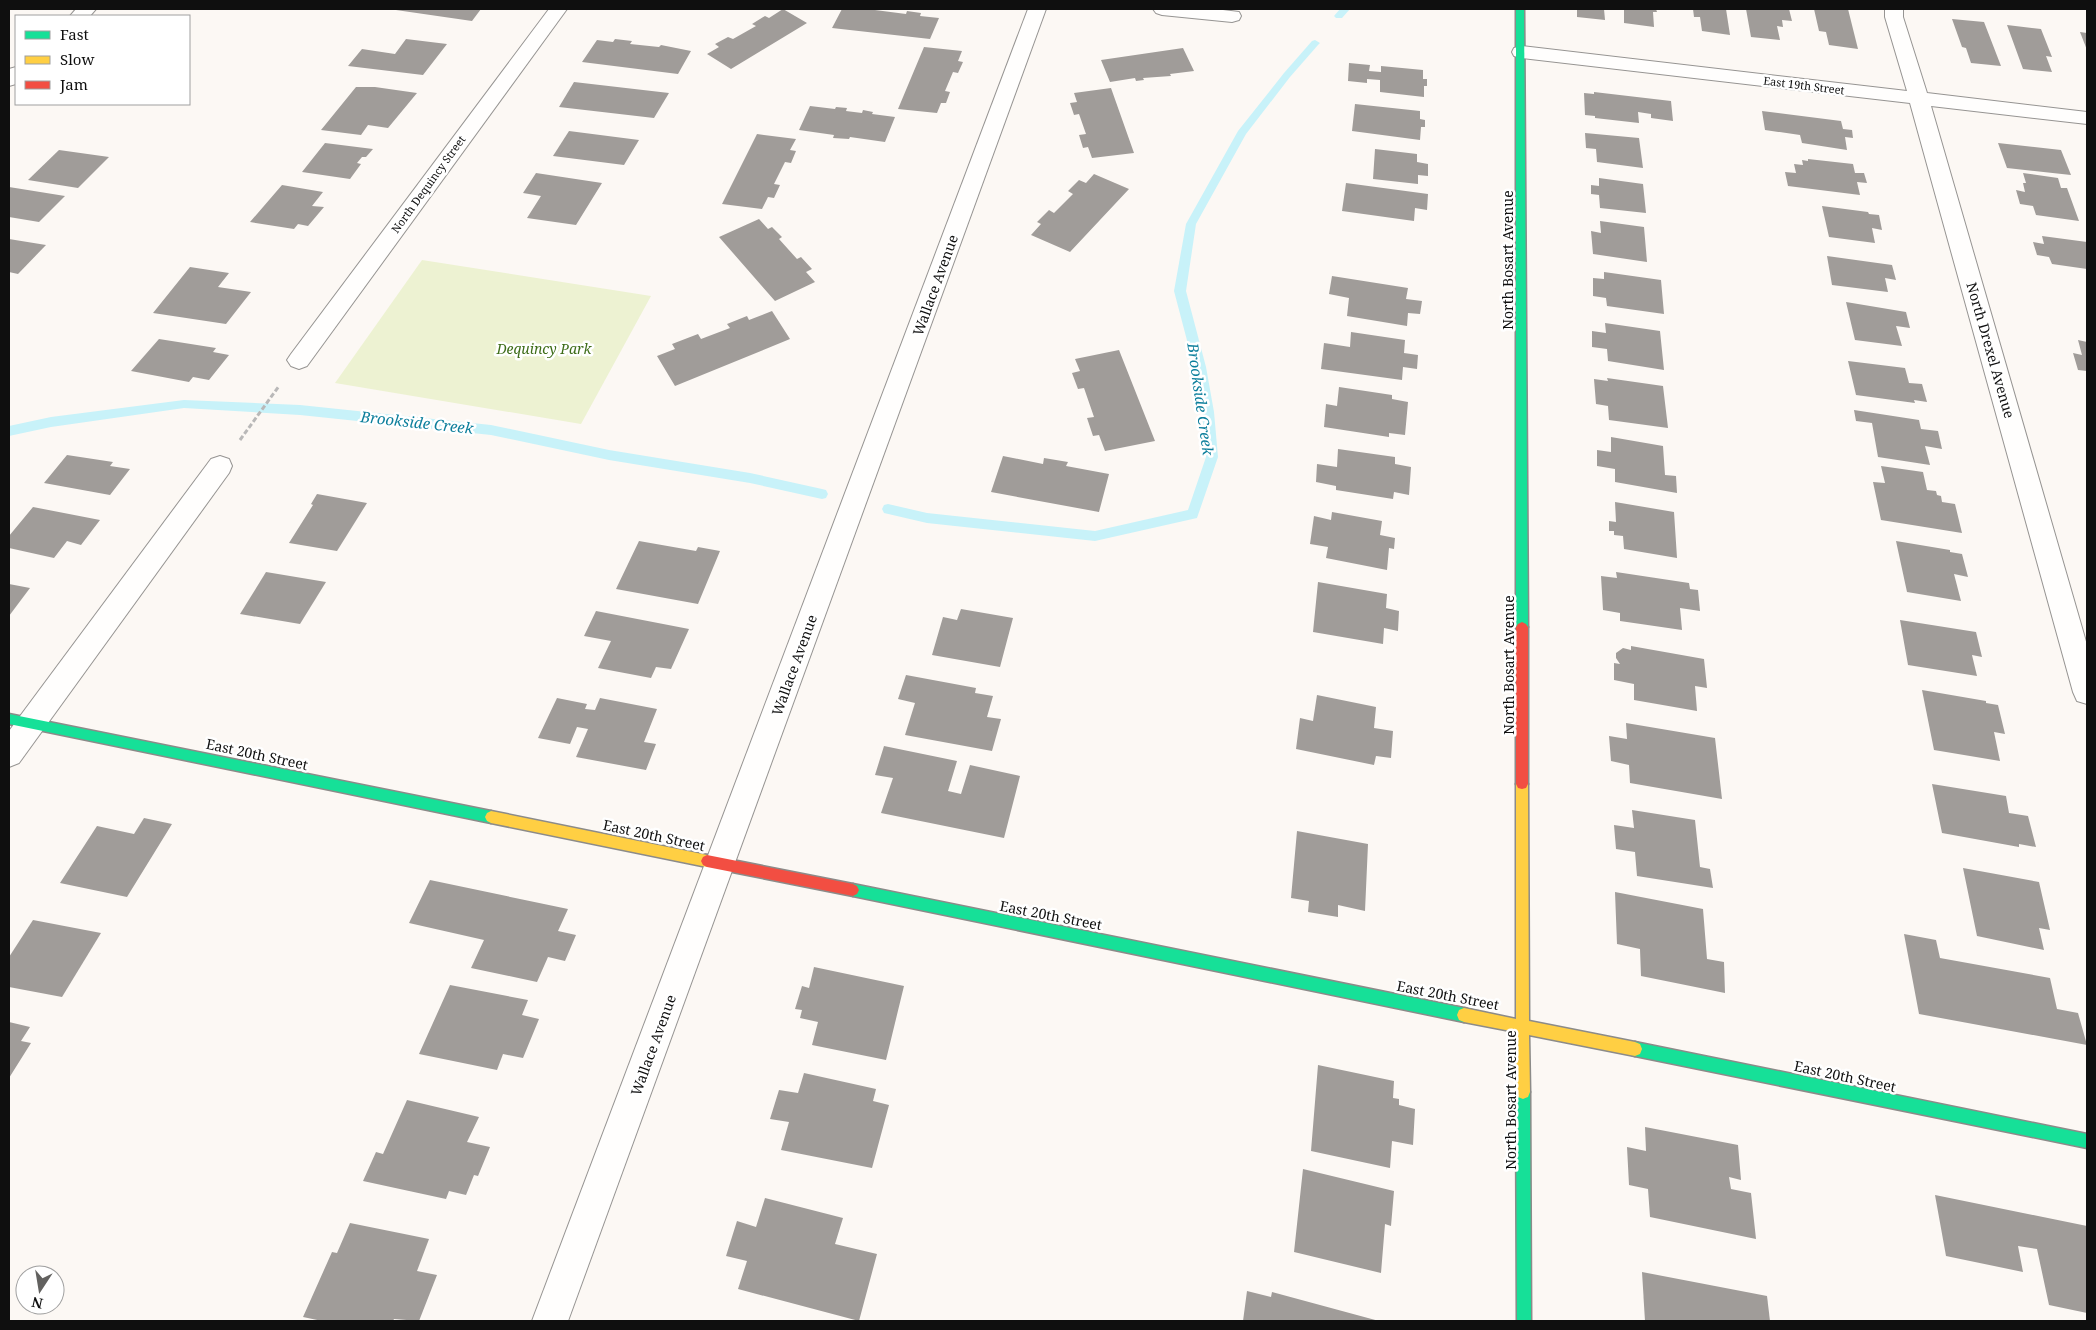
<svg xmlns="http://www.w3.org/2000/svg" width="2096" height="1330" viewBox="0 0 2096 1330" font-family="'Noto Serif',serif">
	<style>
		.green { fill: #edf2d2 }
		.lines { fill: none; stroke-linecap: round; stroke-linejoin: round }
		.stream { fill: #c8f2f9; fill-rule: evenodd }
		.building { fill: #a09c99 }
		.street-casing { stroke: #969492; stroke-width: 2 }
		.fast-casing { stroke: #8c8b89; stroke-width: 3 }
		.slow-casing { stroke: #8c8b89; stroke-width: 3 }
		.jam-casing { stroke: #8c8b89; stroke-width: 3 }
		.path { stroke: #b9b8b8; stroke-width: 3; stroke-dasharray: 5 2.5; stroke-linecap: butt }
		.street { fill: #fffefd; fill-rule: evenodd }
		.fast { fill: #16e098; fill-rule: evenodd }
		.slow { fill: #ffcf43; fill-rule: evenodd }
		.jam { fill: #f24e42; fill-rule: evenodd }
		.labels { text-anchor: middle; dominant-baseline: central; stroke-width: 5; stroke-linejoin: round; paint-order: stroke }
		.far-street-label { font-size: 11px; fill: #0f0f0f; stroke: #fff }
		.street-label { font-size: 14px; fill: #0f0f0f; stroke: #fff }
		.park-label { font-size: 14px; font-style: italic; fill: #3e6d19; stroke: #fff }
		.water-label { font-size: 15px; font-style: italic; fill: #0d7f9c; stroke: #fff }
	</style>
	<rect width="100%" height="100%" fill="#fcf8f4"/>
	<polygon class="green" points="422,260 651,296 581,424 335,383"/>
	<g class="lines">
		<g class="stream">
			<polygon points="1340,9 1350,9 1342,18 1336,18 1334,16"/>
			<polygon points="1315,40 1320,43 1318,45 1290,77 1246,134 1196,224 1186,291 1206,367 1214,412 1218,457 1197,518 1095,541 927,523 884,513 882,509 884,505 888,504 927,513 1095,531 1188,510 1206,457 1202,412 1194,367 1174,291 1186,224 1238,131 1284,73 1312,41"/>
			<polygon points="184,400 300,405 491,425 609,450 750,473 822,489 826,490 828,494 826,498 822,499 750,483 609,460 491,435 300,415 184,408 51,427 9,436 9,426 51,417"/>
		</g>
	</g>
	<g class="building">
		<polygon points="389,9 481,9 472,21"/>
		<polygon points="783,9 807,23 731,69 707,54 719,47 715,44 728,37 733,39 756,26 752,24 765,16 769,18"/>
		<polygon points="842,9 876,9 875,10 906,14 907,11 921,13 920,16 939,18 930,39 832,28"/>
		<polygon points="1577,9 1604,9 1605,20 1577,17"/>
		<polygon points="1624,9 1656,9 1657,12 1653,12 1654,27 1624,23"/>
		<polygon points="1693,9 1726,9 1730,35 1702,31 1700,17 1694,17"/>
		<polygon points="1746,9 1789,9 1792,21 1782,20 1783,27 1777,26 1780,40 1751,37"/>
		<polygon points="1814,9 1848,9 1858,49 1829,45 1826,32 1819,31"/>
		<polygon points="1952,19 1984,22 2001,66 1971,63 1966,48 1962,47"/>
		<polygon points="2007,25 2041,29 2052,57 2046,56 2052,72 2023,69"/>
		<polygon points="2080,32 2087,33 2087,50"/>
		<polygon points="406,39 447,44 423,75 348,66 362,49 395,54"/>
		<polygon points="615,39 632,41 630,44 659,47 661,45 691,51 678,74 582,62 597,40 613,42"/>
		<polygon points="924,47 962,51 958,61 963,62 958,73 953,72 945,91 950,92 946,103 941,103 937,113 898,109"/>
		<polygon points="1183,48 1194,71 1170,74 1171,76 1143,78 1144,80 1136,81 1135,78 1110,82 1101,60"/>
		<polygon points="1349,63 1370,65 1369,71 1381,72 1381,66 1423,70 1423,79 1427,79 1427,86 1424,86 1424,97 1380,92 1380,80 1367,79 1367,83 1348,81"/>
		<polygon points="574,82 669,93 654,118 559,107"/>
		<polygon points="356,87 375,87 417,93 388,128 368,125 361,135 321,130"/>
		<polygon points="1111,88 1134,153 1092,158 1088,147 1083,148 1079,135 1086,134 1079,114 1074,115 1070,103 1077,102 1074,93"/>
		<polygon points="1594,92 1671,101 1673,121 1651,118 1651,114 1638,112 1639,123 1595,118 1595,116 1585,115 1584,93 1594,94"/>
		<polygon points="1355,104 1420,111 1420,119 1425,120 1425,127 1421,127 1420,140 1352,131"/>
		<polygon points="810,106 835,109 836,107 847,108 846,111 862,113 863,110 873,112 872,114 895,117 885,142 850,137 849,139 833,138 834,135 799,130"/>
		<polygon points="1762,111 1841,121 1843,129 1852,130 1853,138 1845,137 1847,150 1802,143 1800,135 1765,130"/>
		<polygon points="569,131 639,140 624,165 553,156"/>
		<polygon points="1585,133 1639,138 1643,168 1597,162 1596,149 1586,148"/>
		<polygon points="757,134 796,139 790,150 796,151 791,163 785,162 774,184 780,185 774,198 768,197 762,209 722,204"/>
		<polygon points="325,143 373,149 366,157 362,157 357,163 361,164 350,179 302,172"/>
		<polygon points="1998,143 2061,150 2071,175 2007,168"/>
		<polygon points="1375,149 1417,154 1417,162 1428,164 1428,176 1418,175 1418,184 1373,179"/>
		<polygon points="59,150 109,157 78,188 28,180"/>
		<polygon points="1808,159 1853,164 1855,173 1864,173 1867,183 1857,182 1860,195 1788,186 1785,172 1796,173 1794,164 1803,165 1802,160 1808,161"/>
		<polygon points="536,173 602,183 576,225 527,218 541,196 523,193"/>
		<polygon points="2023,173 2058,178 2061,188 2067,188 2079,221 2036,215 2033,206 2020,204 2016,190 2025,192 2023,183 2026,183"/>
		<polygon points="1094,174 1129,189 1070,252 1031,235 1041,224 1037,222 1049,210 1054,213 1073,194 1068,191 1079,180 1086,183"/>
		<polygon points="1599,178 1643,184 1646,213 1600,208 1599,195 1591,194 1591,185 1599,186"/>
		<polygon points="1346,183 1428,194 1427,210 1415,208 1414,221 1342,211"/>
		<polygon points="282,185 323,192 312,206 324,207 308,226 298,224 294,229 250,222"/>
		<polygon points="9,187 65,196 39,222 9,217"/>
		<polygon points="1822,206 1868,212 1869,214 1879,215 1882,230 1872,228 1875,243 1829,237"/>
		<polygon points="759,219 768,229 772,227 782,237 779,239 797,259 801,257 812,269 806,272 815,282 775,301 719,237"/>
		<polygon points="1600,221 1644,227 1647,262 1593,254 1591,231 1601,233"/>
		<polygon points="2042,236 2087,242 2087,269 2052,264 2049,257 2037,255 2033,242 2044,244"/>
		<polygon points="9,239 46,245 18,274 9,272"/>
		<polygon points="1827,256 1892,265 1896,280 1885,278 1888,292 1832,285"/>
		<polygon points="190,267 229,273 218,287 251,292 226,324 153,313"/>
		<polygon points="1604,272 1661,280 1664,314 1607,306 1606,298 1593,296 1593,278 1604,279"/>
		<polygon points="1332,276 1408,288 1406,299 1422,301 1420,314 1408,313 1407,326 1347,316 1349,298 1329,294"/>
		<polygon points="1846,302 1906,312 1910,328 1896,326 1902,346 1855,340"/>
		<polygon points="772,311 790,339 675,386 657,356 675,349 672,344 698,334 701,339 730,328 727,324 747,316 749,320"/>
		<polygon points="1605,323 1660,331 1664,370 1608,361 1607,349 1592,347 1592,331 1606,333"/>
		<polygon points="1351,332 1405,340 1404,353 1418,355 1417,369 1403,367 1402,380 1321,369 1324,343 1350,347"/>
		<polygon points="159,339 216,348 213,352 229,355 209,380 193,377 189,382 131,371"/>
		<polygon points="2078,340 2087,342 2087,371 2078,370 2073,353 2082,355"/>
		<polygon points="1119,350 1155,441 1105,451 1099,435 1093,436 1087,418 1094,417 1084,388 1078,389 1072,373 1080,371 1075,359"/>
		<polygon points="1848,361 1905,368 1909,383 1922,384 1927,402 1914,400 1915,403 1856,395"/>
		<polygon points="1607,378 1663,386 1668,428 1609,420 1608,406 1596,404 1594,379 1608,381"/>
		<polygon points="1339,387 1392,395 1392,399 1408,402 1405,435 1389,433 1389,437 1324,427 1326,404 1337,406"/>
		<polygon points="1854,410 1919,420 1921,429 1938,431 1942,449 1925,446 1930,465 1878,457 1872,423 1856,421"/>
		<polygon points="1611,437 1663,446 1665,475 1676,476 1677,493 1615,482 1615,469 1597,466 1597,450 1611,452"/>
		<polygon points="1338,449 1395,457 1395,464 1411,467 1409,495 1394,492 1393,499 1336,490 1336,486 1316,482 1317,464 1337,467"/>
		<polygon points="67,455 113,462 110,466 130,469 110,495 44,483"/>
		<polygon points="1003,456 1043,464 1044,458 1068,462 1066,466 1109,474 1099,512 991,492"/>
		<polygon points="1881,466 1923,472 1927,490 1936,491 1937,495 1941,496 1942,502 1955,504 1962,533 1881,520 1873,482 1885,483"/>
		<polygon points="317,494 367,503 337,551 289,543 313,505 311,504"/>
		<polygon points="1615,502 1674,512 1677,558 1624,549 1623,536 1614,535 1614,531 1609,531 1609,521 1616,522"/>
		<polygon points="33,507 100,520 81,545 67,541 54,558 9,548 9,536"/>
		<polygon points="1332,512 1382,521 1380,535 1395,538 1394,549 1389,548 1387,570 1326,558 1328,547 1310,544 1314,516 1331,520"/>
		<polygon points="639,541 696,551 698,547 720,551 698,604 616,589"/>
		<polygon points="1896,541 1950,550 1950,552 1962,554 1968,577 1954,574 1961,601 1907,592"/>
		<polygon points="266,572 326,582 300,624 240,614"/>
		<polygon points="1616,572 1689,583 1690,589 1698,590 1700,611 1680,608 1682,630 1620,621 1620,613 1603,610 1601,576 1617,578"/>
		<polygon points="1318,582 1387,594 1386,608 1399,611 1398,631 1384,628 1383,644 1313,632"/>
		<polygon points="9,584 30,588 9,616"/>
		<polygon points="961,609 1013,618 1000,667 932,655 943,617 957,620"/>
		<polygon points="596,611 689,629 671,669 656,667 651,678 598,668 611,641 584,636"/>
		<polygon points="1900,620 1976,632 1982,657 1972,655 1977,676 1908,665"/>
		<polygon points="1631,646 1704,659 1707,688 1695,686 1697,711 1634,700 1634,684 1614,680 1614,663 1620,664 1616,658 1616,653 1623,648 1631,650"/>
		<polygon points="906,675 976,688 975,693 993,696 987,717 1001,719 992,751 905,735 915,703 898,699"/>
		<polygon points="1922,690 1986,701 1986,703 1998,705 2005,734 1994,732 2000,761 1934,750"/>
		<polygon points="1317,695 1376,707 1374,728 1393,731 1391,758 1376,756 1374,765 1296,749 1300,718 1313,721"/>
		<polygon points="557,698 587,704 585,709 595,710 600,698 657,709 644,742 656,744 646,770 576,757 588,729 577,727 570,744 538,738"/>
		<polygon points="1626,723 1715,738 1722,799 1630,783 1629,765 1611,761 1609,736 1627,739"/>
		<polygon points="884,746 957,761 948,791 961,794 970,765 1020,776 1004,838 881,813 893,778 875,775"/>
		<polygon points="1932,784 2006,796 2009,813 2028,816 2036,847 2019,844 2019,847 1942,833"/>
		<polygon points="1632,810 1695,820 1700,867 1710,869 1713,888 1637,876 1635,852 1616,849 1614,825 1634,828"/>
		<polygon points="144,818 172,824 127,897 60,883 97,826 134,834"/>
		<polygon points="1297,831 1368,844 1365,911 1338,905 1338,917 1308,912 1309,901 1291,898"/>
		<polygon points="1963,868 2039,882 2050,930 2039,928 2044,950 1977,936"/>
		<polygon points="430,880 568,909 558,931 576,935 565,961 548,957 537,982 471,968 484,940 409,923"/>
		<polygon points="1615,892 1703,909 1707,959 1724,962 1725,993 1641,976 1640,949 1617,944"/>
		<polygon points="33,920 101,933 62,997 9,987 9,957"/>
		<polygon points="1904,934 1936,940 1940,958 2050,978 2057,1009 2078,1013 2087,1045 1919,1014"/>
		<polygon points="814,967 904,986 886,1060 812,1045 818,1022 800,1018 802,1010 795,1009 802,986 809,988"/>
		<polygon points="450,985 528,1000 522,1015 539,1019 523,1058 503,1054 497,1070 419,1054"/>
		<polygon points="9,1022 30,1027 21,1041 31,1043 9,1078"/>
		<polygon points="1318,1065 1394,1081 1393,1098 1399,1099 1399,1105 1415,1109 1413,1145 1392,1141 1390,1168 1311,1151"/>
		<polygon points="804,1073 876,1089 873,1101 889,1105 872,1168 781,1150 789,1122 770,1119 779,1090 798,1093"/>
		<polygon points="407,1100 479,1117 467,1142 490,1147 478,1176 474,1175 466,1195 449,1191 446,1199 363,1181 376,1152 383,1154"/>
		<polygon points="1645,1127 1738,1145 1741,1180 1729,1177 1731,1189 1751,1193 1756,1239 1650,1217 1648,1189 1629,1185 1627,1147 1646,1151"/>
		<polygon points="1303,1169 1394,1191 1391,1226 1385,1224 1381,1273 1294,1252"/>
		<polygon points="1935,1195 2087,1226 2087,1313 2049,1305 2037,1249 2018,1246 2023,1272 1946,1256"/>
		<polygon points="765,1198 843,1218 835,1244 877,1254 859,1321 738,1289 747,1261 726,1256 737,1221 756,1227"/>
		<polygon points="350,1223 429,1239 417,1271 437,1275 419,1321 394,1319 393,1321 322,1321 303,1317 332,1252 337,1253"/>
		<polygon points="1642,1272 1767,1296 1770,1321 1645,1321"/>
		<polygon points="1247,1291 1271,1297 1272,1292 1379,1321 1243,1321"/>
	</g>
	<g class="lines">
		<g class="street-casing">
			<g id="street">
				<polygon points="76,9 96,9 90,16 70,16"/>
				<polygon points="549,9 567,9 307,366 299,369 291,366 287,360 291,354"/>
				<polygon points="1028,9 1046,9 568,1321 532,1321"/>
				<polygon points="1153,9 1215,9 1239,12 1241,16 1239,20 1232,22 1162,15 1156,13"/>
				<polygon points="1885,9 1903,9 1903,17 1927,93 2087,112 2087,124 1931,106 2087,645 2087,704 2077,701 2073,692 1910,103 1521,58 1514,56 1512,52 1514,48 1521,46 1907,91 1885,17"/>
				<polygon points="16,67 16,84 9,86 9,69"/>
				<polygon points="220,456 229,459 232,466 229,473 19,763 9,767 9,731 211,459"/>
			</g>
		</g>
		<g class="fast-casing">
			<g id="fast">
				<polygon points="1516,9 1524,9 1528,627 1526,630 1518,630 1516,627"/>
				<polygon points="9,714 491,811 495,813 497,817 495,821 491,823 9,724"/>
				<polygon points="853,884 1464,1008 1469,1010 1471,1015 1469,1020 1464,1022 853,896 849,894 847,890 849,886"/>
				<polygon points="1635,1042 2087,1134 2087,1148 1635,1056 1630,1054 1628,1049 1630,1044"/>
				<polygon points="1523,1085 1528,1087 1530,1092 1531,1321 1517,1321 1516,1092 1518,1087"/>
			</g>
		</g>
		<g class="slow-casing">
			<g id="slow">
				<polygon points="1522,779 1526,780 1528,784 1529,1021 1635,1042 1640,1044 1642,1049 1640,1054 1635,1056 1529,1035 1530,1092 1528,1097 1523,1099 1518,1097 1516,1092 1516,1032 1464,1022 1459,1020 1457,1015 1459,1010 1464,1008 1516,1019 1516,784 1518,780"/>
				<polygon points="491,811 707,855 711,857 713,861 711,865 707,867 491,823 487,821 485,817 487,813"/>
			</g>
		</g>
		<g class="jam-casing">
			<g id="jam">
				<polygon points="1522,622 1526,624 1528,627 1528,784 1526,788 1522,789 1518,788 1516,784 1516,627 1518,624"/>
				<polygon points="707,855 853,884 857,886 859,890 857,894 853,896 707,867 703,865 701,861 703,857"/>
			</g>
		</g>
		<polyline class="path" points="240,440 279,386"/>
		<use href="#street" class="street"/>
		<use href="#fast" class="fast"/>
		<use href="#slow" class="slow"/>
		<use href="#jam" class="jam"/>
	</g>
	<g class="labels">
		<g class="far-street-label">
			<text transform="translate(1804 85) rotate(7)">East 19th Street</text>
			<text transform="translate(428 184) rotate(-54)">North Dequincy Street</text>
		</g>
		<g class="street-label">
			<text transform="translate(1507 260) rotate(-90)">North Bosart Avenue</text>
			<text transform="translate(935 285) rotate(-70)">Wallace Avenue</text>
			<text transform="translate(1991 350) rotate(74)">North Drexel Avenue</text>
			<text transform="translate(794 665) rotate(-70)">Wallace Avenue</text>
			<text transform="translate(1508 665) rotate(-90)">North Bosart Avenue</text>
			<text transform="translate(257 754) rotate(12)">East 20th Street</text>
			<text transform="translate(654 835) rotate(12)">East 20th Street</text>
			<text transform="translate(1051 915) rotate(11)">East 20th Street</text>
			<text transform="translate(1448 995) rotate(11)">East 20th Street</text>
			<text transform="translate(653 1045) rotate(-70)">Wallace Avenue</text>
			<text transform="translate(1845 1076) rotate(12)">East 20th Street</text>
			<text transform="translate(1510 1100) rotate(-90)">North Bosart Avenue</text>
		</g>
		<g class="park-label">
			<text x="544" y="348">Dequincy Park</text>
		</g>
		<g class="water-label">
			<text transform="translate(1201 399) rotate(82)">Brookside Creek</text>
			<text transform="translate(417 422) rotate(6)">Brookside Creek</text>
		</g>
	</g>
	<rect width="2096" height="1330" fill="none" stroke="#0f0f0f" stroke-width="20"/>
	<rect x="15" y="15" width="175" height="90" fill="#ffffff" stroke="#9f9f9f"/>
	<rect x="25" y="31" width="25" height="8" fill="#16e098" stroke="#9f9f9f"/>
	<text x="60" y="40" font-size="15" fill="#0f0f0f">Fast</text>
	<rect x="25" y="56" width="25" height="8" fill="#ffcf43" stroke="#9f9f9f"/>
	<text x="60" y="65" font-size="15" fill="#0f0f0f">Slow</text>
	<rect x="25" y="81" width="25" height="8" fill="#f24e42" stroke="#9f9f9f"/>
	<text x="60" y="90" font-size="15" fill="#0f0f0f">Jam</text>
	<g transform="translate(40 1290) rotate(192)"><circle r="24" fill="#ffffff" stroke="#9f9f9f"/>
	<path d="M0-4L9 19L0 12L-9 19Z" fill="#62615f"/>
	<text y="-8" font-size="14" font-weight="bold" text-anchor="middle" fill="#0f0f0f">N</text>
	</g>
</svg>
